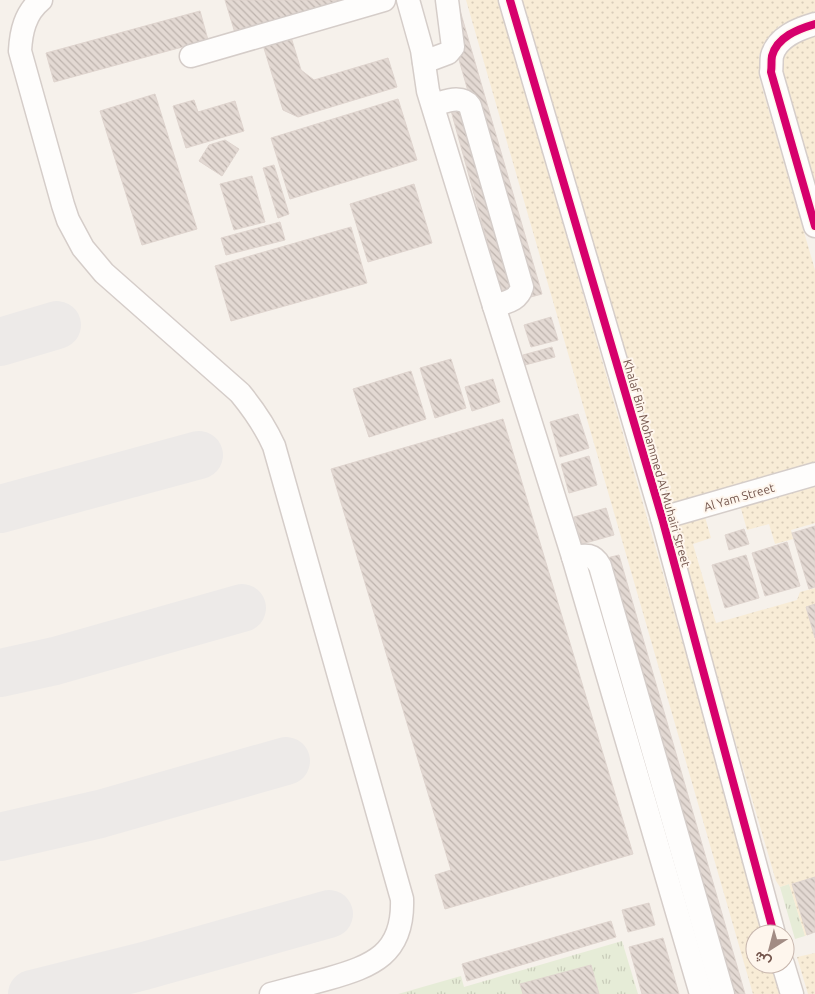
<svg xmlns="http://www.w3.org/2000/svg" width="815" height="994" viewBox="0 0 815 994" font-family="Ubuntu,Vazirmatn,sans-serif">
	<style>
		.grass { fill: url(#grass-tufts) }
		.sand { fill: url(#sand-dots) }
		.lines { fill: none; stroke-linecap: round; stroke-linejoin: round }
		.taxiway { stroke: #edeae8; stroke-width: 48 }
		.building { fill: url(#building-back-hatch); stroke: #dfd4ce }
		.minor-casing { stroke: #d5cdc9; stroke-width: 25 }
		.minor { stroke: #fefdfc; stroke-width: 22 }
		.cycleway-casing { stroke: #fef6ed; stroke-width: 11 }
		.cycleway { stroke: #d6006c; stroke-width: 8 }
		.labels { text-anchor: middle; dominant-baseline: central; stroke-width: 4; stroke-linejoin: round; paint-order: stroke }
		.street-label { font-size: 12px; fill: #74564d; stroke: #fef6ed }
	</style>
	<defs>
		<pattern id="grass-tufts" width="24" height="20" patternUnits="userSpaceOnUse" patternTransform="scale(1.25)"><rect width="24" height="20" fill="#e6ecd7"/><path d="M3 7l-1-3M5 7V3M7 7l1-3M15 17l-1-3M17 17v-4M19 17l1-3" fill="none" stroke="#c9ccba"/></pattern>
		<pattern id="sand-dots" width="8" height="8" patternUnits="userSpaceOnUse" patternTransform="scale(1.25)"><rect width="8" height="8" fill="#f8ecd6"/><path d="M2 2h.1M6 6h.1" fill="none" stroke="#d8ccb9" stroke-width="1.8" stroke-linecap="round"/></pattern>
		<pattern id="building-back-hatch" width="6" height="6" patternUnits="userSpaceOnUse" patternTransform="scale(1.25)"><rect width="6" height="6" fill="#e3d9d3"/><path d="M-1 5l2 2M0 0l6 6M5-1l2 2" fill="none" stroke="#bdb3ad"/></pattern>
	</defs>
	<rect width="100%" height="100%" fill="#f6f1eb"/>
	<g class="grass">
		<polygon points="789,884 805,936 795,939 780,887"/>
		<polygon points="622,941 638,994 398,994 461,976 464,987"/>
	</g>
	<g class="sand">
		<polygon points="466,0 499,0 766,934 755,934 755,964 775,964 784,994 753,994"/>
		<polygon points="513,0 815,0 815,16 779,26 767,39 759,56 759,77 815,270 815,465 676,507 666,505"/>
		<path d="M815 36V194L781 75C782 50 793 42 815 36Z"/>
		<polygon points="815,484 815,523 791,530 793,539 775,544 769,524 747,530 740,505"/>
		<polygon points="705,517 711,538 693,544 716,623 797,600 800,592 815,588 815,604 806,607 815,638 815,877 792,884 807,935 805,936 789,884 780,887 776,881 684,566 671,533 677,525"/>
		<polygon points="815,953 815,994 808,994 797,957"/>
	</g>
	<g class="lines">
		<g class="taxiway">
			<polyline points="0,342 57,325"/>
			<polyline points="0,509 199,455"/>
			<polyline points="0,673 55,661 242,608"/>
			<polyline points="0,837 100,814 286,761"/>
			<polyline points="32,994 144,966 329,914"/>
		</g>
	</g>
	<g class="building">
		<polygon points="225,0 346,0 235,33"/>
		<polygon points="442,0 457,0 542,294 527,298"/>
		<polygon points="200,11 208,40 54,82 46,53"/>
		<polygon points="291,37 301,70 314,80 388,58 397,87 298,117 283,110 263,45"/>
		<polygon points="155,94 197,229 142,245 100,111"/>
		<polygon points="398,99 417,160 290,199 271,138"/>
		<polygon points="194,100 198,112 235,101 244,131 186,148 173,106"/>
		<polygon points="461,104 513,296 503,299 450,107"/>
		<polygon points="225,140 239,149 222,176 199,161 209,145"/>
		<polygon points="274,165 289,214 278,218 263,168"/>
		<polygon points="252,176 265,222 234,230 220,184"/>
		<polygon points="414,184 432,243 368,262 350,204"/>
		<polygon points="280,222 285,240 226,255 221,238"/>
		<polygon points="351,227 367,283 231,321 215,266"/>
		<polygon points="551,317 558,340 531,347 524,325"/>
		<polygon points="552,347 555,357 525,365 523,355"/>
		<polygon points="451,359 466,408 435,418 420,368"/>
		<polygon points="411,371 426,419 369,437 353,389"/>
		<polygon points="493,379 500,402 472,411 465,387"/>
		<polygon points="578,414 589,448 560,457 550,422"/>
		<polygon points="503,419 633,854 445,909 435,875 451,870 331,469"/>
		<polygon points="589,456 597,485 569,493 561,464"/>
		<polygon points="606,508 614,535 582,544 574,517"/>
		<polygon points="815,526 815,587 809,589 792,533"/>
		<polygon points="744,529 749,544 729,550 725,535"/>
		<polygon points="787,542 800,586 765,596 752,553"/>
		<polygon points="619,555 745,994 728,994 603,559"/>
		<polygon points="746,555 759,598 725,608 712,565"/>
		<polygon points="815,604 815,638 806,607"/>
		<polygon points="815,877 815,932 807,935 792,884"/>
		<polygon points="649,903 655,925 628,932 622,910"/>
		<polygon points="611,921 616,937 467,981 462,964"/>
		<polygon points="663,938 679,994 642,994 629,947"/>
		<polygon points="591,965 599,994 523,994 520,984"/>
	</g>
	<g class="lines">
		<g class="minor-casing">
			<g id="minor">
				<path d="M41 0C25 13 21 32 20 51L63 205 68 220 83 248 104 273 240 393C254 410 265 426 274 446L402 899C404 954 373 966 327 979 308 984 289 989 271 994"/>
				<polyline points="408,0 422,50 428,91 494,306 573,557 701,994"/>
				<polyline points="510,0 662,518 774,934"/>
				<path d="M815 24C798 29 777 37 772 56 771 61 772 67 771 72L815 226"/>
				<polyline points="191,56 384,0"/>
				<polyline points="424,62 448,53 453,47 447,0"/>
				<path d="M433 105C445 102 461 94 470 106L522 287C518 301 506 302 494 306"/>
				<polyline points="662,518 815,474"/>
				<path d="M573 557C585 555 593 553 600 566L723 994"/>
				<polyline points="783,964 792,994"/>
			</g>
		</g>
		<use href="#minor" class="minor"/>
		<g class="cycleway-casing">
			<g id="cycleway">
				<polyline points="510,0 662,518 774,934"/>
				<path d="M815 24C798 29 777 37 772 56 771 61 772 67 771 72L815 226"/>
			</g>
		</g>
		<use href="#cycleway" class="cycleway"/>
	</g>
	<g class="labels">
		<g class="street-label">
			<text transform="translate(657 463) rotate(74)">Khalaf Bin Mohammed Al Muhairi Street</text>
			<text transform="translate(739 497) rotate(-16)">Al Yam Street</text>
		</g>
	</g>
	<g transform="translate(770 949) rotate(216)"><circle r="24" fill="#fef6ed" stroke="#c7b6ad"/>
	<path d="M0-4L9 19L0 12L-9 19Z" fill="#a28c84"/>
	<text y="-8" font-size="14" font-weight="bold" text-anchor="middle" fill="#74564d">ش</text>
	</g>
</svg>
